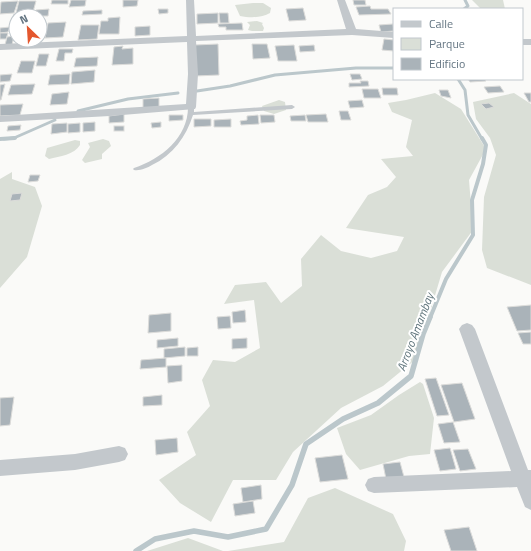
<svg xmlns="http://www.w3.org/2000/svg" width="531" height="551" viewBox="0 0 531 551" font-family="'Titillium Web',sans-serif">
	<style>
		.green { fill: #dadfd7 }
		.lines { fill: none; stroke-linecap: round; stroke-linejoin: round }
		.stream-far2 { stroke: #bbc7cb; stroke-width: 3 }
		.stream-far1 { stroke: #bbc7cb; stroke-width: 4 }
		.stream { stroke: #bbc7cb; stroke-width: 5.5 }
		.building { fill: #aab3b9; stroke: #dcdcda }
		.service { fill: #c3c8cc; fill-rule: evenodd }
		.minor { fill: #c3c8cc; fill-rule: evenodd }
		.labels { text-anchor: middle; dominant-baseline: central; stroke-width: 4; stroke-linejoin: round; paint-order: stroke }
		.water-label { font-size: 12px; font-style: italic; fill: #60757c; stroke: #fff }
	</style>
	<rect width="100%" height="100%" fill="#fafaf8"/>
	<g class="green">
		<polygon points="472,0 503,0 505,9 481,9"/>
		<path d="M253 3H263L271 8 270 13C262 18 250 18 240 16L235 5Z"/>
		<polygon points="257,21 263,23 262,24 264,28 263,31 252,31 248,30 250,25 247,22"/>
		<polygon points="435,93 461,109 486,149 469,180 473,230 442,272 416,359 383,386 341,408 293,452 276,480 233,480 211,522 180,503 159,480 196,455 187,432 210,406 202,380 213,360 235,362 260,348 254,300 224,304 235,285 266,282 281,303 302,286 301,259 321,235 341,251 371,258 397,251 404,237 346,228 368,195 387,187 396,177 381,159 413,156 406,147 412,120 392,112 388,103 406,100"/>
		<polygon points="514,93 531,104 531,285 487,268 482,250 484,197 496,155 490,138 476,119 473,102"/>
		<polygon points="279,100 285,102 286,110 274,114 264,111 262,106"/>
		<polygon points="103,139 109,141 111,146 102,154 102,159 85,163 82,160 90,147 88,143"/>
		<path d="M75 140 80 141V145C74 155 60 156 49 159L45 156 47 148Z"/>
		<polygon points="12,172 12,179 35,187 42,206 27,257 0,288 0,179"/>
		<polygon points="420,382 423,384 434,418 430,454 409,456 360,470 346,454 337,428 371,415 399,395"/>
		<polygon points="335,488 393,514 406,541 404,551 228,551 284,542 308,498"/>
		<polygon points="188,538 223,551 147,551"/>
	</g>
	<g class="lines">
		<g class="stream-far2">
			<polyline points="464,9 468,6 465,0"/>
			<polyline points="458,79 465,90 468,115 482,139"/>
			<polyline points="197,91 230,86 275,75 356,68 394,68"/>
			<polyline points="78,111 128,99 178,93"/>
			<polyline points="4,139 14,138 55,120"/>
		</g>
		<g class="stream-far1">
			<polyline points="0,139 15,138"/>
			<polyline points="430,318 446,279 473,235 472,200 483,164 486,145 482,138"/>
		</g>
		<polyline class="stream" points="136,551 155,539 194,531 228,537 266,529 292,485 306,444 343,419 378,403 411,376 423,334 430,317"/>
	</g>
	<g class="building">
		<polygon points="52,0 68,0 68,4 51,4"/>
		<polygon points="71,0 86,0 85,6 69,7"/>
		<polygon points="123,0 138,0 137,6 123,7"/>
		<polygon points="353,0 365,0 366,5 354,5"/>
		<polygon points="18,1 14,13 0,14 1,2"/>
		<polygon points="19,1 36,1 33,12 16,13"/>
		<polygon points="370,6 371,9 388,9 391,14 359,15 356,7"/>
		<polygon points="303,8 306,20 289,21 286,9"/>
		<polygon points="49,9 48,16 35,16 36,10"/>
		<polygon points="158,9 168,9 168,13 159,14"/>
		<polygon points="102,10 102,14 82,15 83,11"/>
		<polygon points="34,13 33,16 16,16 16,18 13,19 14,14"/>
		<polygon points="218,13 218,23 197,24 197,14"/>
		<polygon points="219,13 228,13 229,23 220,23"/>
		<polygon points="120,17 119,34 99,34 101,21 108,21 108,18"/>
		<polygon points="66,22 63,37 45,38 48,23"/>
		<polygon points="242,23 243,30 226,30 226,27 219,27 218,24"/>
		<polygon points="393,24 394,31 381,32 379,25"/>
		<polygon points="81,25 99,25 97,39 78,40"/>
		<polygon points="150,26 150,35 135,36 135,27"/>
		<polygon points="10,27 8,32 0,33 0,28"/>
		<polygon points="0,33 8,33 6,39 0,39"/>
		<polygon points="14,36 12,45 5,45 7,37"/>
		<polygon points="384,39 394,40 394,51 382,50"/>
		<polygon points="218,44 219,75 195,76 195,45"/>
		<polygon points="252,44 267,44 270,58 253,59"/>
		<polygon points="294,45 297,61 278,61 275,46"/>
		<polygon points="314,45 315,51 300,52 299,46"/>
		<polygon points="123,46 122,49 133,48 133,64 112,65 114,47"/>
		<polygon points="59,49 73,49 72,53 65,53 64,61 56,61"/>
		<polygon points="39,54 49,54 46,66 36,66"/>
		<polygon points="98,57 97,66 74,67 76,58"/>
		<polygon points="21,61 35,61 32,73 17,73"/>
		<polygon points="95,70 94,82 71,84 72,72"/>
		<polygon points="12,74 10,81 0,82 0,75"/>
		<polygon points="70,74 69,84 48,85 50,75"/>
		<polygon points="350,74 360,74 362,79 352,80"/>
		<polygon points="468,79 484,79 486,81 470,82"/>
		<polygon points="360,81 368,81 369,86 349,87 349,83 361,83"/>
		<polygon points="5,84 1,100 0,100 0,85"/>
		<polygon points="35,84 32,94 8,95 11,85"/>
		<polygon points="500,86 504,92 488,93 484,87"/>
		<polygon points="382,88 397,88 398,95 383,95"/>
		<polygon points="362,89 378,89 381,98 364,98"/>
		<polygon points="439,90 448,90 451,98 441,96"/>
		<polygon points="69,92 67,104 50,105 52,94"/>
		<polygon points="524,93 531,93 531,102 529,102"/>
		<polygon points="159,98 159,107 143,108 143,99"/>
		<polygon points="362,100 364,107 350,108 348,101"/>
		<polygon points="489,103 494,107 486,109 481,104"/>
		<polygon points="23,104 20,115 0,116 0,105"/>
		<polygon points="339,111 348,111 351,120 341,120"/>
		<polygon points="124,114 124,122 109,123 109,116"/>
		<polygon points="326,114 328,122 308,122 306,115"/>
		<polygon points="169,115 183,115 183,120 169,121"/>
		<polygon points="258,115 259,124 241,125 240,121 247,120 247,116"/>
		<polygon points="260,115 274,115 275,122 261,123"/>
		<polygon points="305,115 306,121 291,121 290,116"/>
		<polygon points="194,119 211,119 211,126 194,127"/>
		<polygon points="231,119 231,127 214,127 214,120"/>
		<polygon points="95,122 95,131 83,132 83,123"/>
		<polygon points="161,122 161,127 152,128 151,123"/>
		<polygon points="67,123 67,132 51,134 52,124"/>
		<polygon points="80,123 80,132 68,133 68,124"/>
		<polygon points="21,125 20,130 7,131 8,126"/>
		<rect x="114" y="126" width="10" height="5"/>
		<polygon points="30,175 40,175 38,181 28,182"/>
		<polygon points="22,193 20,200 10,201 12,194"/>
		<polygon points="531,305 531,330 517,331 507,307"/>
		<polygon points="245,310 246,322 233,323 232,312"/>
		<polygon points="171,313 171,331 148,333 149,315"/>
		<polygon points="230,316 231,328 218,329 217,317"/>
		<polygon points="531,332 531,344 523,344 518,333"/>
		<polygon points="178,338 178,346 157,348 157,340"/>
		<polygon points="247,338 247,348 232,349 232,339"/>
		<polygon points="185,347 185,356 164,358 164,349"/>
		<polygon points="198,347 198,356 187,356 187,348"/>
		<polygon points="166,358 166,367 140,369 141,360"/>
		<polygon points="182,365 182,381 168,383 167,366"/>
		<polygon points="436,378 449,415 437,416 425,379"/>
		<polygon points="462,383 475,419 454,422 441,385"/>
		<polygon points="162,395 162,405 143,406 143,397"/>
		<polygon points="14,397 10,425 0,426 0,398"/>
		<polygon points="453,422 460,442 444,443 438,424"/>
		<polygon points="177,438 178,452 156,455 155,440"/>
		<polygon points="450,448 456,469 440,471 434,450"/>
		<polygon points="468,449 476,469 460,471 453,450"/>
		<polygon points="342,455 348,479 320,482 315,458"/>
		<polygon points="400,462 404,477 386,479 383,464"/>
		<polygon points="261,485 262,499 243,502 241,488"/>
		<polygon points="253,501 255,513 235,516 233,504"/>
		<polygon points="469,527 477,551 451,551 444,530"/>
	</g>
	<g class="lines">
		<path class="service" d="M191 105 194 107V112L292 105 295 107 292 109 193 115C186 137 173 155 152 165 147 168 140 171 134 170L133 169 134 168C161 159 188 138 188 107Z"/>
		<g class="minor">
			<polygon points="186,0 194,0 196,36 346,29 337,0 345,0 356,29 394,32 394,38 352,35 196,41 198,74 196,107 195,109 110,116 0,122 0,116 186,104 188,74 187,42 0,50 0,44 187,36"/>
			<rect x="522" y="39" width="9" height="6"/>
			<polygon points="467,323 472,325 475,329 528,470 531,470 531,510 525,507 517,487 374,493 368,491 365,485 368,479 374,477 511,471 459,329 462,325"/>
			<polygon points="119,446 125,448 128,454 125,460 119,462 75,470 0,476 0,460 75,454"/>
		</g>
	</g>
	<g class="labels">
		<g class="water-label">
			<text transform="translate(415 332) rotate(-69)">Arroyo Amambay</text>
		</g>
	</g>
	<rect x="393" y="8" width="130" height="72" fill="#ffffff" stroke="#c1c8cd"/>
	<rect x="401" y="21" width="20" height="6" fill="#c3c8cc" stroke="#c1c8cd"/>
	<text x="429" y="28" font-size="12" fill="#657683">Calle</text>
	<rect x="401" y="38" width="20" height="12" fill="#dadfd7" stroke="#c1c8cd"/>
	<text x="429" y="48" font-size="12" fill="#657683">Parque</text>
	<rect x="401" y="58" width="20" height="12" fill="#aab3b9" stroke="#c1c8cd"/>
	<text x="429" y="68" font-size="12" fill="#657683">Edificio</text>
	<g transform="translate(28 28) rotate(335)"><circle r="19" fill="#ffffff" stroke="#c1c8cd"/>
	<path d="M0-3L7 15L0 10L-7 15Z" fill="#e4572e"/>
	<text y="-6" font-size="11" font-weight="bold" text-anchor="middle" fill="#657683">N</text>
	</g>
</svg>
